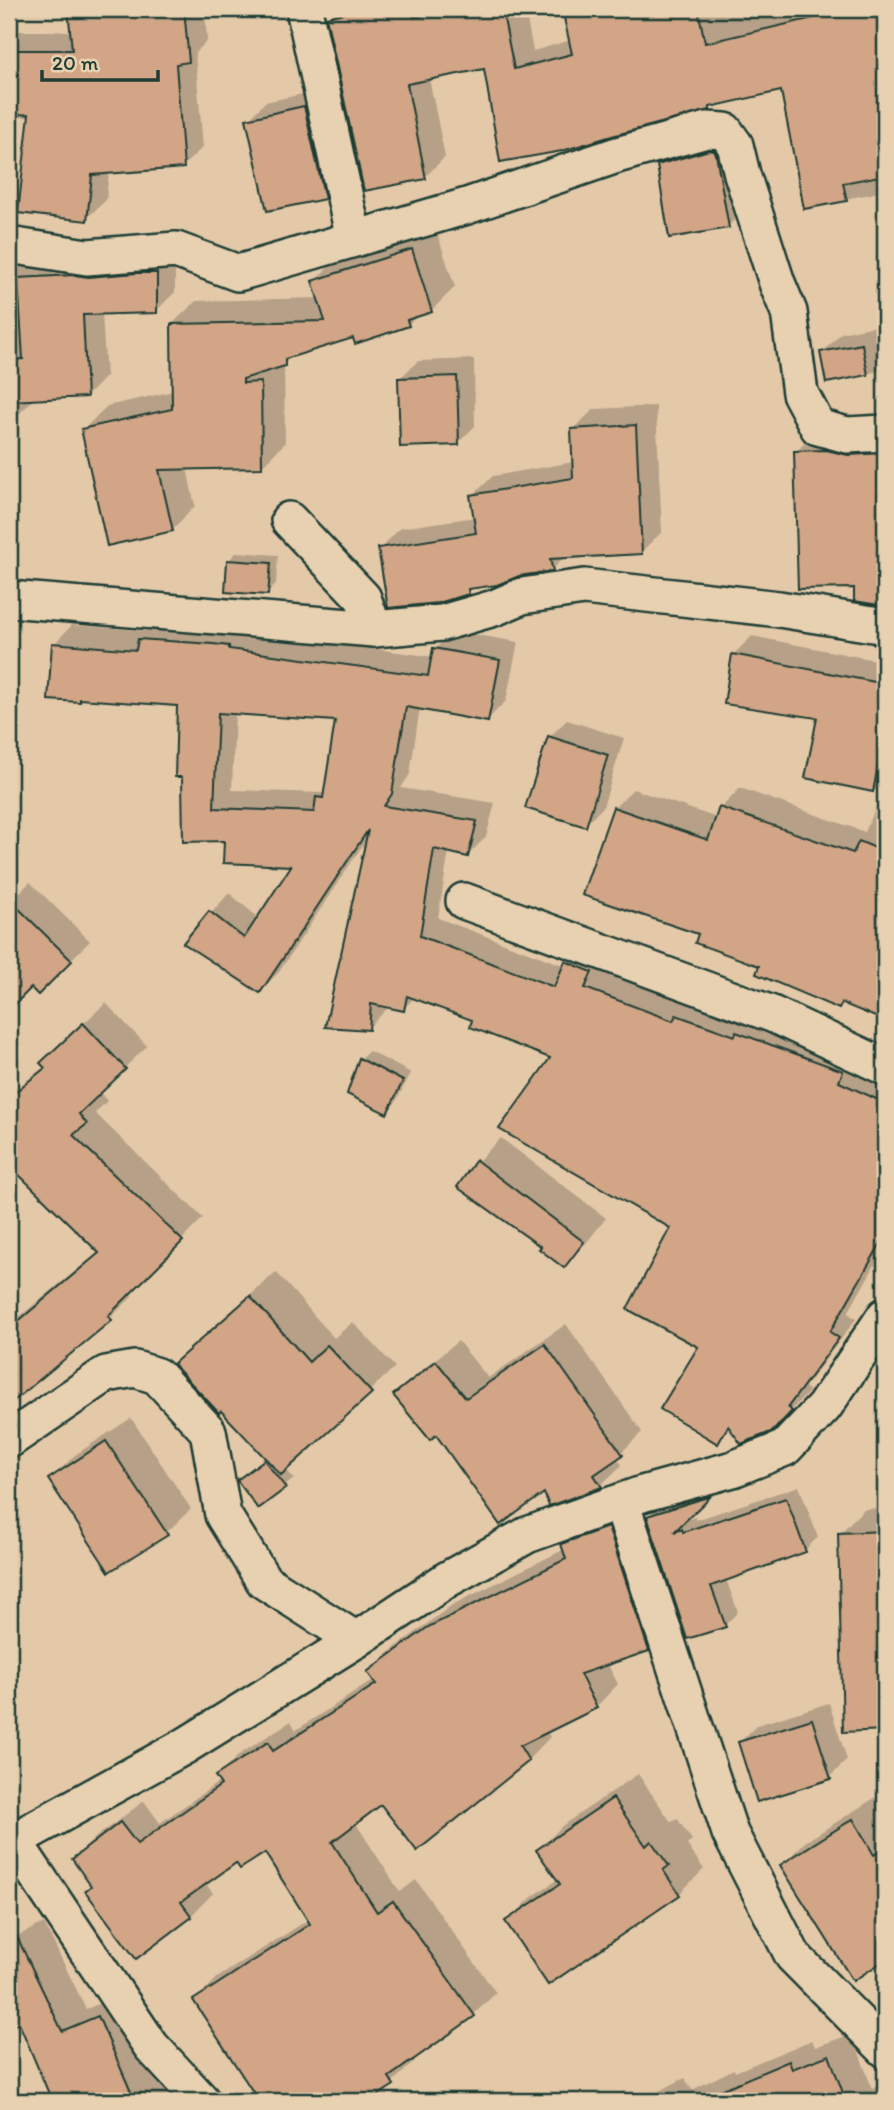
<svg xmlns="http://www.w3.org/2000/svg" width="894" height="2110" viewBox="0 0 894 2110" font-family="Itim,sans-serif">
	<style>
		.shadow { fill: #0003; fill-rule: evenodd }
		.building { fill: #d2a586; stroke: #1f3d34; stroke-width: 2; fill-rule: evenodd }
		.lines { fill: none; stroke-linecap: round; stroke-linejoin: round }
		.minor-casing { stroke: #1f3d34; stroke-width: 40 }
		.minor { stroke: #e8d1b1; stroke-width: 35 }
	</style>
	<rect width="100%" height="100%" fill="#e4c9a9"/>
	<filter id="ink" filterUnits="userSpaceOnUse"><feTurbulence type="fractalNoise" baseFrequency=".0143" numOctaves="2"/><feDisplacementMap in="SourceGraphic" scale="14" xChannelSelector="R" yChannelSelector="G"/><feConvolveMatrix kernelMatrix="1 2 1 2 8 2 1 2 1" color-interpolation-filters="sRGB"/></filter>
	<g filter="url(#ink)">
		<g class="shadow">
			<polygon points="69,9 205,9 207,41 195,53 203,147 183,166 109,172 106,200 86,219 30,117 9,117 9,31 72,31"/>
			<polygon points="338,9 525,9 533,51 571,40 564,9 885,9 885,191 805,207 782,89 713,105 709,108 486,67 429,78 445,157 425,177 328,18"/>
			<polygon points="322,90 341,180 324,197 248,120 265,102"/>
			<polygon points="732,134 746,209 728,226 659,165 676,148"/>
			<polygon points="435,227 455,287 431,311 417,315 408,325 354,335 294,354 284,364 285,443 262,466 187,468 195,506 172,530 83,430 107,406 174,391 172,324 196,301 319,298 314,281 338,258"/>
			<polygon points="9,253 175,255 175,292 156,311 102,313 106,376 87,396 35,398 17,416 9,417"/>
			<polygon points="885,324 885,370 828,381 822,353 841,333"/>
			<polygon points="474,359 475,426 458,443 400,378 418,361"/>
			<polygon points="656,406 662,532 641,552 565,556 552,570 518,574 474,587 468,593 380,549 400,528 476,517 472,496 493,476 574,462 573,429 594,409"/>
			<polygon points="815,432 885,435 885,604 856,599 856,586 796,452"/>
			<polygon points="237,552 278,555 276,584 267,593 228,561"/>
			<path d="M158 622 247 631 434 657 435 649 454 631 518 642 506 701 487 720 420 707 410 774 401 788 495 803 486 837 468 855 449 851 438 918 565 966 585 943 696 997 885 1076V1247L848 1313 856 1319 805 1387 810 1391 772 1429 731 1427 717 1442 701 1346 672 1227 552 1057 474 1019 415 997 403 1009 387 1005V1009L368 1028V837L279 972 260 991 185 943 229 893 259 918 294 864 226 839 185 840 179 704 82 698 79 701 54 644 72 625 148 631ZM235 713 337 719 326 790 323 793 232 790Z"/>
			<polygon points="752,636 885,662 885,1019 844,1002 839,1007 700,933 614,808 633,789 717,818 721,808 740,788 865,832 883,792 807,777 819,717 733,655"/>
			<polygon points="567,720 624,738 603,807 585,825 549,737"/>
			<polygon points="30,882 90,941 38,992 31,985 9,1008 9,903"/>
			<polygon points="106,1003 147,1046 100,1092 107,1101 95,1113 203,1218 129,1293 132,1297 110,1318 9,1404 9,1325 100,1251 18,1171 9,1179 9,1095 45,1066 64,1041"/>
			<polygon points="369,1051 411,1073 395,1103 387,1112 360,1059"/>
			<polygon points="501,1138 606,1218 587,1242 564,1266 544,1246 459,1187 478,1161"/>
			<polygon points="276,1272 334,1338 353,1322 395,1367 286,1469 294,1479 258,1506 239,1480 268,1458 175,1364"/>
			<polygon points="566,1324 642,1432 617,1457 622,1465 601,1485 550,1504 545,1490 436,1433 396,1395 416,1375 458,1341 488,1378"/>
			<polygon points="131,1418 191,1509 166,1533 50,1480 75,1455"/>
			<polygon points="718,1486 682,1521 695,1517 696,1520 799,1486 818,1537 805,1550 726,1579 738,1612 725,1625 649,1516 662,1503"/>
			<polygon points="630,1506 670,1628 648,1650 607,1663 618,1684 596,1707 546,1731 550,1737 528,1760 381,1803 355,1822 400,1892 416,1880 496,1993 473,2015 413,2058 415,2061 385,2089 392,2101 310,2101 303,2087 270,2101 262,2101 195,2001 217,1978 309,1919 265,1850 236,1861 205,1883 213,1893 191,1916 137,1956 93,1885 74,1859 96,1837 144,1801 160,1823 220,1781 217,1776 240,1754 291,1721 296,1730 375,1679 369,1672 392,1650 452,1605 565,1549 563,1545 586,1522"/>
			<polygon points="885,1508 885,1729 845,1730 839,1534 864,1509"/>
			<polygon points="829,1703 847,1760 830,1777 740,1742 757,1725"/>
			<polygon points="638,1774 671,1822 677,1818 692,1840 687,1845 704,1869 679,1894 507,1922 532,1897 558,1879 539,1850 563,1825"/>
			<polygon points="876,1797 885,1813 885,1958 853,1978 782,1865 805,1842"/>
			<polygon points="44,1923 86,2009 122,1994 182,2101 54,2101 20,2021 9,2026 9,1940"/>
			<polygon points="852,2034 872,2088 885,2081 885,2101 639,2101 685,2078 692,2090 734,2069 735,2072 812,2040 815,2047"/>
		</g>
		<g class="building">
			<polygon points="68,9 184,9 189,62 176,64 184,168 92,175 87,221 18,213 29,114 9,115 9,50 72,50"/>
			<polygon points="362,9 412,9 414,17 457,9 502,9 514,69 572,54 562,9 698,9 705,43 835,13 835,9 885,9 885,175 843,183 847,201 804,209 781,91 710,107 710,110 612,136 562,151 500,162 484,69 407,84 426,179 364,191 326,17"/>
			<polygon points="304,106 325,199 267,211 246,119"/>
			<polygon points="709,150 714,151 716,154 729,228 669,238 657,165"/>
			<polygon points="412,249 432,312 407,320 409,326 355,344 353,338 285,359 285,366 243,379 243,383 261,382 262,468 159,470 173,531 107,546 81,429 172,409 171,324 325,321 312,281"/>
			<polygon points="137,273 157,273 157,313 83,315 87,397 9,401 9,360 23,359 18,278 74,275 88,277"/>
			<polygon points="862,344 868,375 826,383 820,352"/>
			<polygon points="457,376 459,445 400,447 398,378"/>
			<polygon points="636,425 642,554 550,559 553,571 519,576 497,585 468,589 469,594 438,603 388,608 378,548 476,533 470,495 573,478 571,429"/>
			<polygon points="826,450 848,455 885,453 885,606 854,601 854,588 798,589 794,451"/>
			<polygon points="227,560 271,563 268,595 225,592"/>
			<path d="M138 639 213 644 229 646V649L428 676 433 648 500 660 488 722 406 707 392 794 384 806 477 821 468 857 434 849 420 936 554 987 565 961 592 972 585 988 673 1021 676 1015 735 1036 736 1032 843 1071 839 1082 885 1103V1236L830 1332 839 1338 788 1407 792 1411 773 1431 741 1444 728 1426 718 1444 660 1409 698 1347 627 1309 670 1228 499 1129 550 1058 470 1027 472 1020 407 996 404 1011 371 1004 369 1030 325 1027 368 830 260 993 183 943 209 911 244 938 291 866 223 863 224 841 183 842 182 777H175L177 706 80 699V702L48 700 52 643 136 650ZM218 713 335 721 323 798 316 797 314 812 214 808Z"/>
			<polygon points="732,654 885,684 885,729 873,792 805,778 817,718 724,704"/>
			<polygon points="548,736 608,755 586,827 525,808"/>
			<polygon points="613,807 708,840 719,807 853,853 859,841 885,852 885,1021 842,1003 839,1009 756,974 759,966 695,943 698,934 582,895"/>
			<polygon points="9,899 72,961 38,995 31,988 9,1010"/>
			<polygon points="83,1023 126,1069 79,1114 87,1124 73,1135 183,1241 108,1316 112,1320 9,1405 9,1329 99,1253 9,1165 9,1097 45,1068 40,1063"/>
			<polygon points="359,1058 403,1081 387,1114 347,1094"/>
			<polygon points="476,1160 584,1242 564,1268 539,1249 541,1247 457,1187"/>
			<polygon points="250,1296 309,1362 327,1345 372,1393 281,1475 221,1411 219,1413 173,1364"/>
			<polygon points="545,1344 623,1455 594,1475 602,1487 549,1506 544,1493 500,1525 436,1435 430,1440 393,1395 436,1361 466,1398"/>
			<polygon points="106,1441 168,1535 109,1572 48,1479"/>
			<polygon points="264,1460 286,1488 258,1509 237,1480"/>
			<polygon points="711,1496 674,1532 682,1529 683,1532 786,1498 806,1552 711,1586 726,1627 687,1639 647,1516"/>
			<polygon points="608,1527 649,1651 580,1674 597,1708 520,1746 529,1761 417,1851 381,1805 332,1842 377,1912 393,1901 475,2016 389,2077 394,2085 369,2101 259,2101 193,2000 310,1924 265,1853 240,1869 236,1863 181,1902 192,1917 136,1959 85,1891 91,1886 72,1859 120,1822 137,1844 221,1785 215,1776 268,1742 273,1751 376,1684 367,1672 428,1627 566,1559 561,1544"/>
			<polygon points="885,1531 885,1730 843,1732 838,1533"/>
			<polygon points="812,1719 831,1779 757,1802 738,1742"/>
			<polygon points="613,1798 646,1846 651,1841 669,1866 663,1870 680,1895 548,1985 505,1921 560,1884 536,1850"/>
			<polygon points="853,1819 874,1855 885,1849 885,1960 853,1981 780,1865"/>
			<polygon points="9,1920 62,2031 98,2016 135,2101 52,2101 19,2023 9,2028"/>
			<polygon points="829,2055 846,2101 695,2101 789,2061 792,2069"/>
		</g>
		<g class="lines">
			<g class="minor-casing">
				<g id="minor">
					<polyline points="304,9 354,239"/>
					<polyline points="9,245 87,257 176,250 238,273 467,206 617,155 707,130 725,131 735,145 742,174 777,283 789,312 800,393 818,427 847,435 885,433"/>
					<polyline points="289,520 363,598 374,629"/>
					<polyline points="9,599 374,629 442,623 494,608 522,596 584,587 779,609 885,626"/>
					<polyline points="464,901 772,1014 885,1067"/>
					<polyline points="9,1440 106,1374 135,1369 157,1376 208,1431 223,1515 264,1581 356,1640"/>
					<polyline points="621,1502 730,1833 793,1956 885,2049"/>
					<polyline points="9,1834 151,2046 202,2101"/>
					<polyline points="9,1843 185,1746 356,1640 448,1579 527,1535 642,1494 733,1469 785,1448 824,1407 885,1316"/>
				</g>
			</g>
			<use href="#minor" class="minor"/>
		</g>
	</g>
	<rect width="894" height="2110" fill="none" stroke="#e8d1b1" stroke-width="35"/>
	<rect x="18" y="18" width="859" height="2075" fill="none" stroke="#1f3d34" stroke-width="2.5" filter="url(#ink)"/>
	<path d="M42 70v10h116v-10" fill="none" stroke="#1f3d34" stroke-width="3.5"/>
	<text x="52" y="70" font-size="21" fill="#1f3d34" stroke="#e8d1b1" stroke-width="5" paint-order="stroke">20 m</text>
</svg>
